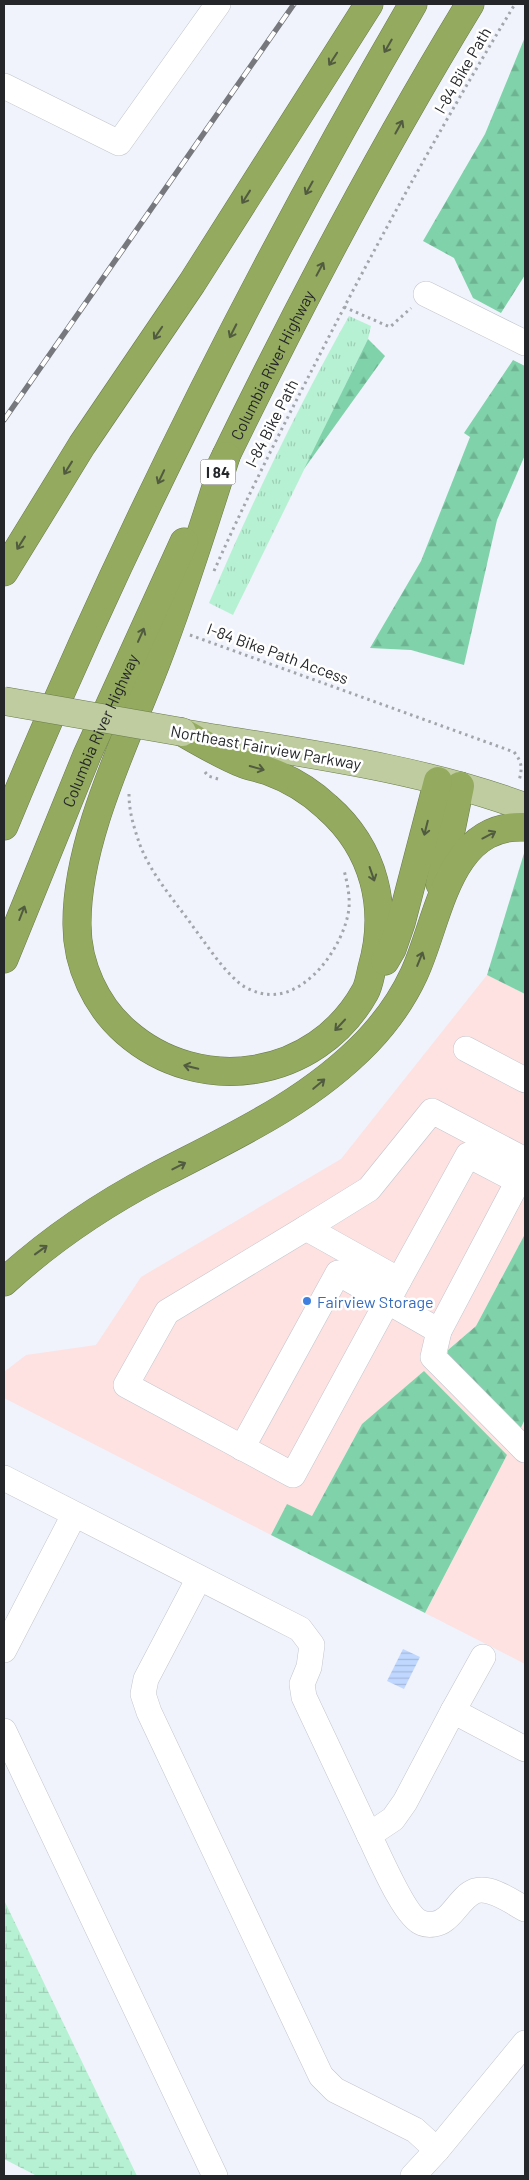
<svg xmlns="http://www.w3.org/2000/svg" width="529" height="2180" viewBox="0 0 529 2180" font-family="Barlow,sans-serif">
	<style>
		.commercial { fill: #fde2e1 }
		.grass { fill: url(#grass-tufts) }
		.forest { fill: url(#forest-firs) }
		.wetland { fill: url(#wetland-marsh) }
		.water { fill: url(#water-rules) }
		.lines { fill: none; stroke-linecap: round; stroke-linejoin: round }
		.minor-casing { stroke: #c2c5cd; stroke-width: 26 }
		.major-casing { stroke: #6c7c4c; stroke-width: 29 }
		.highway-casing { stroke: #6c7c4c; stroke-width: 29 }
		.path { stroke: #a3a5ac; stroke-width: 3; stroke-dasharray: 2.5 4; stroke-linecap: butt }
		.minor { stroke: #fff; stroke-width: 25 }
		.major { stroke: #becc9f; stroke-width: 28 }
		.highway { stroke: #93aa5f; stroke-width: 28 }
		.rail-casing { stroke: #76787d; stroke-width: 5.5 }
		.rail { stroke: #fff; stroke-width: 4; stroke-dasharray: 11; stroke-linecap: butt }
		.major-bridge-casing { stroke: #6c7c4c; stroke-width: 29; stroke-linecap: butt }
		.major-bridge { stroke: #becc9f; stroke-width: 28 }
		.oneway { stroke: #515b3f }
		.shop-dot { fill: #3f7fe0; stroke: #fff; stroke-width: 2 }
		.labels { text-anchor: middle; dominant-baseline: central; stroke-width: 5; stroke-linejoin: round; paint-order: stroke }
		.shield { fill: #fff; stroke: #666769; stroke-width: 1 }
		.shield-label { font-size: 15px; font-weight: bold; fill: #252629 }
		.street-label { font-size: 16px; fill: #252629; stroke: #fff }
		.shop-label { font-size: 16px; fill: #366cbe; stroke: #fff; text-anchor: start }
	</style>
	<defs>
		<pattern id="grass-tufts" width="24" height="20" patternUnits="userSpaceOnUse" patternTransform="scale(1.25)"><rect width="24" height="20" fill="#b7f1d3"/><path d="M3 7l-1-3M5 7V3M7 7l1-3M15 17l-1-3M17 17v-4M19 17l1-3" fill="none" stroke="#9dceb5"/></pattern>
		<pattern id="forest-firs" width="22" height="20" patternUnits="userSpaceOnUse" patternTransform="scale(1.25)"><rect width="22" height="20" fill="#80d2aa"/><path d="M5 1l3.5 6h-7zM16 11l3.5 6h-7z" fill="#6eb492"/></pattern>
		<pattern id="wetland-marsh" width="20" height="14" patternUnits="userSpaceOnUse" patternTransform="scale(1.25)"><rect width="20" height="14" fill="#b7f1d3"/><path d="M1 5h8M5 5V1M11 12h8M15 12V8" fill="none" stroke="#9dceb5"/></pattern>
		<pattern id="water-rules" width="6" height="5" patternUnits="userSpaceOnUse" patternTransform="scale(1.25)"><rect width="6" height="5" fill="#c0d8ff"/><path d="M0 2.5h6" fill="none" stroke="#a5b9db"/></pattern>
	</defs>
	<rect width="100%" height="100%" fill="#f0f3fb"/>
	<polygon class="commercial" points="487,975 525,994 525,1234 476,1326 448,1350 519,1432 525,1419 525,1664 425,1613 507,1455 362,1424 312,1516 287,1505 271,1535 4,1398 4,1372 26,1355 96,1345 141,1277 341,1159"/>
	<path class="grass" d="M349 316 371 326 368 339 233 615 209 603C250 506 297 409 349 316Z"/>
	<g class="forest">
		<polygon points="525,37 525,275 501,313 473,298 454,258 423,241 485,134"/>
		<polygon points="368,339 385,356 304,469"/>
		<polygon points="513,360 525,366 525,455 497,520 464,665 411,650 370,648 421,561 470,437 464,433"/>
		<polygon points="525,850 525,994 487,975"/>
		<polygon points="525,1234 525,1419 519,1432 447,1360 448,1350 476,1326"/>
		<polygon points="424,1371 507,1455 425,1613 271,1535 287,1504 312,1516 362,1424"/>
	</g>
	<polygon class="wetland" points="4,1900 137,2176 37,2176 4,2159"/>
	<polygon class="water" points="403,1649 420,1657 404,1689 387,1681"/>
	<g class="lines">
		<g class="minor-casing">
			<g id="minor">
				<polyline points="4,86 119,143 218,4"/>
				<polyline points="426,294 525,343"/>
				<polyline points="466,1049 525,1080"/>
				<polygon points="306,1228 399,1280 293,1475 126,1385 167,1312"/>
				<polyline points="306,1228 369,1189 432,1111 525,1160"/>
				<polyline points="399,1280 468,1155 518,1181"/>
				<polyline points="439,1331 525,1168"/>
				<polyline points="242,1448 338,1273 439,1331 433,1357 525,1450"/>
				<polyline points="4,1478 300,1629 312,1645 309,1667 302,1684 304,1697 369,1835"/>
				<polyline points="199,1578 146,1679 143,1694 149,1712 321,2076 335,2090 415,2130 437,2150"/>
				<polyline points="4,1650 74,1515"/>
				<polyline points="453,1711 483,1657"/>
				<polyline points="4,1731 215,2176"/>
				<path d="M525 1749 453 1711 405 1802 393 1819 369 1835C378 1853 405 1918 422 1923 429 1926 439 1924 444 1920 454 1914 462 1896 475 1891 491 1886 512 1902 525 1909"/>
				<polyline points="413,2176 437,2150 525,2043"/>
			</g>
		</g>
		<g class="major-casing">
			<path id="major" d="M188 734C301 753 417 767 525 807"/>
		</g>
		<g class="highway-casing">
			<g id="highway">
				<path id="s1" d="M218 472C295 313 378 155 470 4"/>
				<polyline points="4,572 82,445 192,283 369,4"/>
				<path d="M182 732C202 743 223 756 244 764 252 767 260 768 268 771 290 779 310 791 327 807 375 849 389 909 372 968 370 976 369 985 365 992 316 1080 200 1097 126 1032 96 1006 77 965 77 925 76 840 127 739 157 660 183 593 204 524 226 456"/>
				<path d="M4 826C121 542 259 269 413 4"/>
				<polyline points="440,884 460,786"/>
				<path id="s2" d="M4 959 87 755 184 542"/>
				<polyline points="385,961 392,949 401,923 438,781"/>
				<path d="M4 1282C50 1240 100 1206 155 1177 230 1138 307 1104 367 1042 386 1022 403 998 414 974 439 921 447 823 525 827"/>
			</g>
		</g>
		<g class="path">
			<polyline points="344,307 390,327 411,308"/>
			<path d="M214 571C245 501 280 432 315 364 377 242 444 121 515 4"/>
			<path d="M190 635 514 752C523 763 522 769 519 781"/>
			<polyline points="205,772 208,776 218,779"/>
			<path d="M129 794C129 812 134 828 140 845 152 876 175 901 194 928 207 945 220 966 237 981 243 987 252 991 260 993 304 1005 345 945 349 908 350 895 347 882 344 870"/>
		</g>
		<use href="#minor" class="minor"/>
		<use href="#major" class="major"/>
		<use href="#highway" class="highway"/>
		<g class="rail-casing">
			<polyline id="rail" points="4,420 294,4"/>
		</g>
		<use href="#rail" class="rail"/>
		<g class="major-bridge-casing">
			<polyline id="major-bridge" points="4,701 182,732"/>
		</g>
		<use href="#major-bridge" class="major-bridge"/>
	</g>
	<defs><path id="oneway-shaft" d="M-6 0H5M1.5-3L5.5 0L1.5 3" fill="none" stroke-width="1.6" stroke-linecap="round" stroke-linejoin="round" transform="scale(1.25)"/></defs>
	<g class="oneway">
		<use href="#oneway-shaft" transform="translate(388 46) rotate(120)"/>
		<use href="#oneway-shaft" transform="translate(333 59) rotate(123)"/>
		<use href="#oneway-shaft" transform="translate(399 127) rotate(-61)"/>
		<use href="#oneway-shaft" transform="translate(309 188) rotate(119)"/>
		<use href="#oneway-shaft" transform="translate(246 197) rotate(122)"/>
		<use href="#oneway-shaft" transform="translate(320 269) rotate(-62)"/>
		<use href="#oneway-shaft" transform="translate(233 331) rotate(117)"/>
		<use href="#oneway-shaft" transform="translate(158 333) rotate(124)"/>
		<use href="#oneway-shaft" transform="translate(68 468) rotate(122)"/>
		<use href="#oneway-shaft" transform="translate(161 477) rotate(115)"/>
		<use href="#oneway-shaft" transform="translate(21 543) rotate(122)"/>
		<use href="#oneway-shaft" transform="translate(141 635) rotate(-66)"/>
		<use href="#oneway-shaft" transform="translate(257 768) rotate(15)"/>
		<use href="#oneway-shaft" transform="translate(426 828) rotate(104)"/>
		<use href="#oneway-shaft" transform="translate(489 835) rotate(-28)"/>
		<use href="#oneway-shaft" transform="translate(372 874) rotate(71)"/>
		<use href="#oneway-shaft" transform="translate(22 913) rotate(-69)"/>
		<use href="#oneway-shaft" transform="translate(420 959) rotate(-68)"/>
		<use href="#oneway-shaft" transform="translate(340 1025) rotate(133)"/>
		<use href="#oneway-shaft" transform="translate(191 1067) rotate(-166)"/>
		<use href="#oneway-shaft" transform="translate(319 1084) rotate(-40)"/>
		<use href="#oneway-shaft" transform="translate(179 1166) rotate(-27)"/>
		<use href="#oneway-shaft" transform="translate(41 1250) rotate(-36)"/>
	</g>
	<circle class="shop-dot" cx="307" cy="1301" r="5"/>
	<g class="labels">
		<rect class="shield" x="200.5" y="459.5" width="35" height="25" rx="4"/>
		<g class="shield-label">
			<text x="218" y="472">I 84</text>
		</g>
		<g class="street-label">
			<text transform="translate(462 70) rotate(-60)">I-84 Bike Path</text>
			<text stroke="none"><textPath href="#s1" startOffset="120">Columbia River Highway</textPath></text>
			<text transform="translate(271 423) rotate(-63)">I-84 Bike Path</text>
			<text transform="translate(278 653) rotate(20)">I-84 Bike Path Access</text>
			<text stroke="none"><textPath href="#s2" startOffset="248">Columbia River Highway</textPath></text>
			<text transform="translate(266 747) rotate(10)">Northeast Fairview Parkway</text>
		</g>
		<g class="shop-label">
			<text x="317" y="1301">Fairview Storage</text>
		</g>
	</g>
	<rect width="529" height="2180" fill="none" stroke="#252629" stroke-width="10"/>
</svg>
